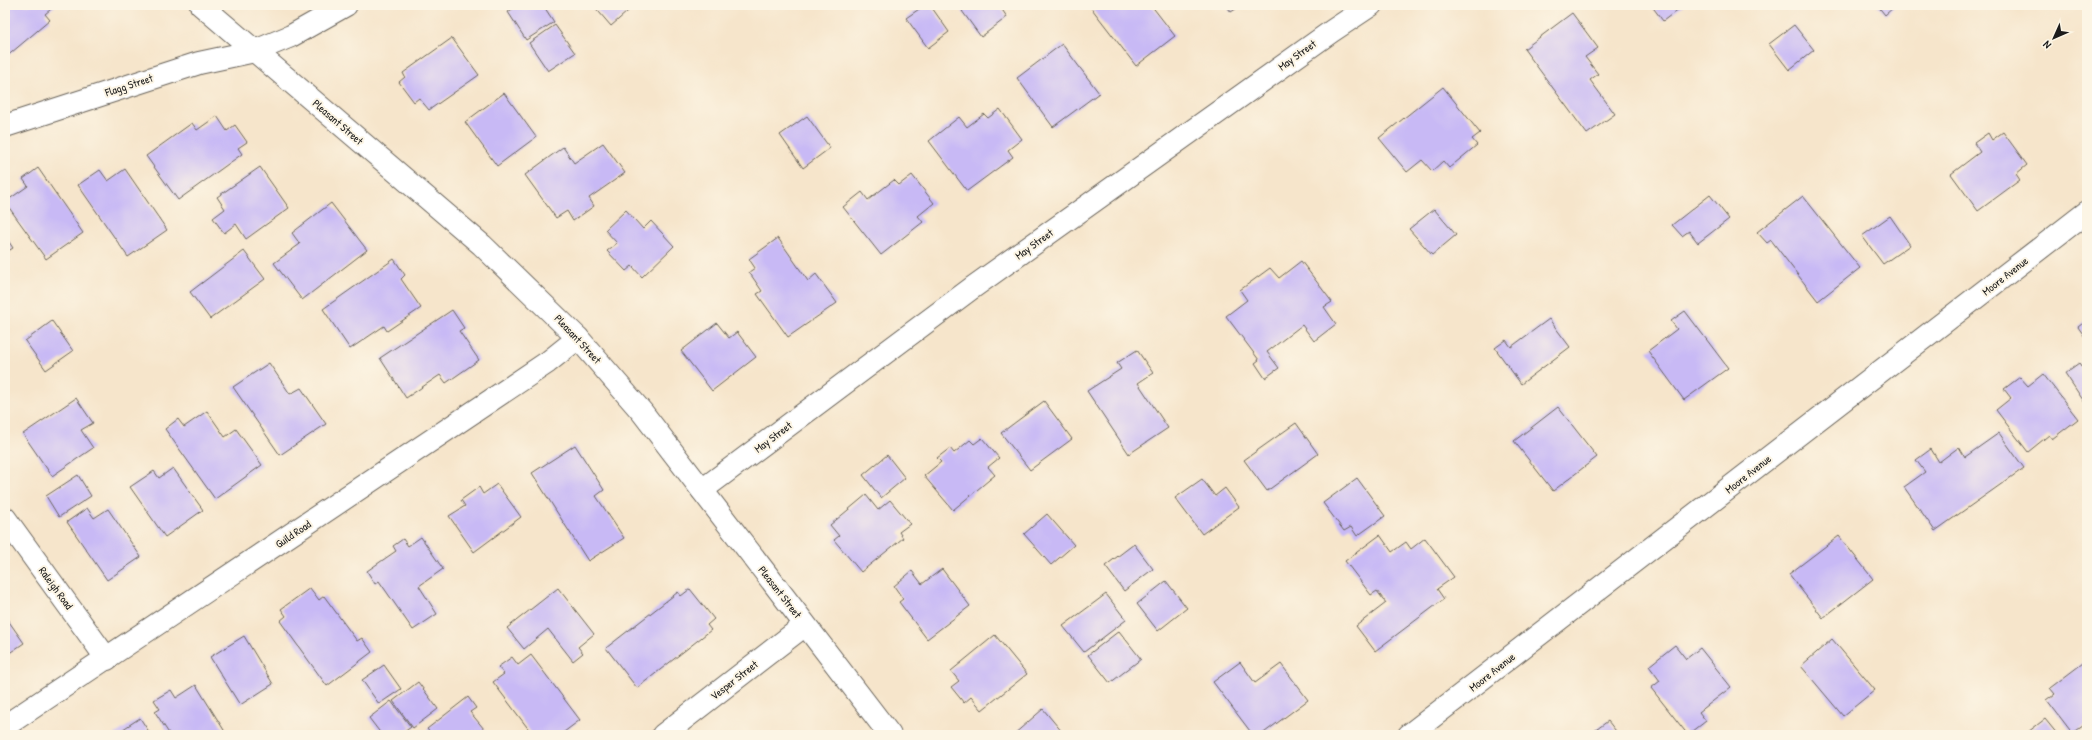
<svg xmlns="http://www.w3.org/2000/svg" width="2092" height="740" viewBox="0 0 2092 740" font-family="'Patrick Hand',sans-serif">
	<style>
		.building { fill: #c8b9f5 }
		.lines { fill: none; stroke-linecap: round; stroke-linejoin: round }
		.street-casing { stroke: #686259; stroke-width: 24 }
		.secondary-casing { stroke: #686259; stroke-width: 24 }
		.street { stroke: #fff; stroke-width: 22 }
		.secondary { stroke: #fff; stroke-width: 22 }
		.labels { text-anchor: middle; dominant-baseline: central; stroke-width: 4; stroke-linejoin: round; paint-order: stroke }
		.street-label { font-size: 11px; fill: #1c1c1c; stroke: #fcf5e5 }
	</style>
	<rect width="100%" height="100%" fill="#fcf5e5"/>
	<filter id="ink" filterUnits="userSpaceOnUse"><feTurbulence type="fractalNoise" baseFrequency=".025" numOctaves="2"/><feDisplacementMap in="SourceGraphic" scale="8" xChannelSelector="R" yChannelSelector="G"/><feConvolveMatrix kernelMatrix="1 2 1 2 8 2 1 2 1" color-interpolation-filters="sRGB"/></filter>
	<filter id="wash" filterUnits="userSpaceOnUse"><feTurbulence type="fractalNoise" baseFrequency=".012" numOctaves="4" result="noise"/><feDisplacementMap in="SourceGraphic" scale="16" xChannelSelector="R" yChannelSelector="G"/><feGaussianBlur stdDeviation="0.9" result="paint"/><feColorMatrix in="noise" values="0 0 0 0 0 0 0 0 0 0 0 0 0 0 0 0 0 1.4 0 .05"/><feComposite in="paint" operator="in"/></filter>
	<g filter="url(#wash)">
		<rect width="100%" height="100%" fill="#f6e5cb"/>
		<g id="blocks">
			<g class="building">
				<polygon points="5,5 56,5 45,14 50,20 5,58"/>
				<polygon points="518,5 543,5 554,22 526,40 508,12"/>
				<polygon points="593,5 635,5 611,26"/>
				<polygon points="925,5 930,5 949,32 928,48 906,18"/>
				<polygon points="969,5 999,5 1007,17 981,37 962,11"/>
				<polygon points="1089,5 1151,5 1175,36 1136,66"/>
				<polygon points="1226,5 1242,5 1231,12"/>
				<polygon points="1651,5 1684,5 1663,21"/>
				<polygon points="1877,5 1893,5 1894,7 1885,15"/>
				<polygon points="1572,13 1598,48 1585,57 1598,74 1590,80 1615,114 1587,134 1524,49"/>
				<polygon points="555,25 575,53 548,71 529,43"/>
				<polygon points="1794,25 1814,50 1789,70 1769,44"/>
				<polygon points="452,38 479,75 429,110 419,98 414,102 399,82 405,77 403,73"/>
				<polygon points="1062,44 1099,93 1053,127 1017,78"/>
				<polygon points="1443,87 1480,133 1472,139 1477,145 1449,168 1443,161 1432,171 1422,160 1407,172 1379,138"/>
				<polygon points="504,93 536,137 497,166 465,122"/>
				<polygon points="1000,109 1022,139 1008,150 1013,157 967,191 929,141 959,117 967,127 984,114 988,118"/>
				<polygon points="217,116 227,131 235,125 247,142 238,148 242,154 178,200 146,156 192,123 197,130"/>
				<polygon points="807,116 830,148 803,168 780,135"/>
				<polygon points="2003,132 2027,165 2016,174 2020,180 1978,211 1951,174 1980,152 1974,143 1988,133 1992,140"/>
				<polygon points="603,143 625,173 589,198 594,206 573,221 567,211 556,218 525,175 563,147 574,163"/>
				<polygon points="260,167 289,208 246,239 236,224 224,233 213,218 225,209 217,197"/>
				<polygon points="38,168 83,233 46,259 5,202 28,186 23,179"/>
				<polygon points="125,169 167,230 128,257 78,185 100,170 108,181"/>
				<polygon points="912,175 934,203 918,216 923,222 881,255 843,207 862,192 868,200 894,180 899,185"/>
				<polygon points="1710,195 1729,219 1698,243 1689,231 1682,236 1672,225"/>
				<polygon points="1803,196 1860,268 1818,301 1771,240 1767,243 1757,232"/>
				<polygon points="331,203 367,250 302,300 274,263 300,244 292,233"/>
				<polygon points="1434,209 1456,235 1432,255 1409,229"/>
				<polygon points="626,210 643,229 651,221 674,246 642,277 632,266 626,271 607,251 617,243 605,230"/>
				<polygon points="1890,216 1910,245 1883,264 1862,236"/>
				<polygon points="5,236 13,248 5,253"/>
				<polygon points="778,238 808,281 816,274 837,303 788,337 757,294 762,291 749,272 755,268 749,259"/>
				<polygon points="244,251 265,279 210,319 190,292"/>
				<polygon points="394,259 405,275 401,279 421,308 387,331 384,326 350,349 323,309"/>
				<polygon points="1301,261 1332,302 1324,307 1336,324 1314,341 1302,325 1267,352 1279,368 1265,378 1255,363 1259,360 1226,316 1247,300 1240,290 1270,268 1279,278"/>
				<polygon points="452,310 464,328 459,331 479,360 446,383 440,375 406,398 380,358"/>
				<polygon points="1685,311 1728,368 1684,400 1648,351 1677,329 1671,321"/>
				<polygon points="1549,319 1570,347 1521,384 1495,348 1506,340 1511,347"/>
				<polygon points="2087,320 2087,340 2078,327"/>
				<polygon points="52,321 73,351 46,370 25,341"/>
				<polygon points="717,323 729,338 737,332 756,357 712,391 681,351"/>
				<polygon points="1137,350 1153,373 1138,383 1168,428 1129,454 1087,391 1121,369 1117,363"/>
				<polygon points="269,363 290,394 301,388 326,424 280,455 233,387"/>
				<polygon points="2079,363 2087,374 2087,406 2065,373"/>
				<polygon points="2043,374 2078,419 2052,439 2049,435 2028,452 1996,410 2011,398 2004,389 2020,377 2028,386"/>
				<polygon points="76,398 93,423 81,430 93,448 52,476 23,434"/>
				<polygon points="1044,401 1072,439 1030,470 1001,433"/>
				<polygon points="1558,407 1597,457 1553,491 1514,441"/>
				<polygon points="207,411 225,437 236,429 262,465 215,499 165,429 178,419 184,427"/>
				<polygon points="1296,423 1318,454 1267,491 1244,460"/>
				<polygon points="1999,433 2024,468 1935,531 1904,487 1925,472 1916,460 1931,449 1939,462 1959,447 1965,457"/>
				<polygon points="982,438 999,458 988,467 995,475 953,510 924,476 941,462 937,458 950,448 954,453 970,440 974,444"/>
				<polygon points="575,445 604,490 596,496 624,538 588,561 532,473"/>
				<polygon points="887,455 905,478 881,498 863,475"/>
				<polygon points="173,468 203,510 165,537 130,487 154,471 159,478"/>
				<polygon points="78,475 91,496 59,517 46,496"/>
				<polygon points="1357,478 1385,516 1357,536 1351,527 1344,531 1323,503"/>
				<polygon points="1202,479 1215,496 1225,488 1239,507 1202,534 1175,498"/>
				<polygon points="497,484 521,517 474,552 449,516 465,506 461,500 479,487 483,494"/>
				<polygon points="866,495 878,510 890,500 910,524 899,532 903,538 861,572 834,540 839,536 830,525"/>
				<polygon points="87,508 94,518 108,509 141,557 107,580 67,522"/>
				<polygon points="1047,514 1074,545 1051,565 1024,534"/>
				<polygon points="1380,535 1392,552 1406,542 1411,549 1425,538 1454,577 1437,589 1444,599 1375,651 1356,626 1386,603 1377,591 1371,595 1345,561"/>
				<polygon points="1839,536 1873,579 1823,618 1789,574"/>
				<polygon points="421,537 443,569 419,586 437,614 413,630 379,581 375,584 367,571 396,551 393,546 403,539 408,546"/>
				<polygon points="1134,544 1153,569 1124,591 1105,566"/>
				<polygon points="942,569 970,606 927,639 899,602 903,599 894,586 912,571 922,584"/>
				<polygon points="1166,581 1187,608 1158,631 1137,604"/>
				<polygon points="310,588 319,600 324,596 357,641 362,638 372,652 327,686 280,621 286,616 281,609"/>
				<polygon points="558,588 594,634 578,647 583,653 573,661 548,629 524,649 507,628"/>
				<polygon points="690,589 714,619 707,625 711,630 637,688 606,648 678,592 681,596"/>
				<polygon points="1106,594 1126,620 1084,652 1063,626"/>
				<polygon points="5,616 24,643 5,656"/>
				<polygon points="1119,631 1141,659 1110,683 1088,655"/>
				<polygon points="995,635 1027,674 982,710 971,697 964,703 951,687 959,681 951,671"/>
				<polygon points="244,636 273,684 240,705 210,657"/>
				<polygon points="1832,639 1875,690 1843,716 1801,666"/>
				<polygon points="1675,645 1686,659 1700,648 1731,687 1699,712 1706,721 1688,735 1651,688 1660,681 1649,666"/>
				<polygon points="531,655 580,720 560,735 533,735 493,682 504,674 498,667 512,657 518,665"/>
				<polygon points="2087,660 2087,724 2073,734 2047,700 2055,694 2050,688"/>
				<polygon points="1240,662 1255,683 1281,664 1308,700 1261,735 1253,735 1213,682"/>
				<polygon points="384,665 401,689 379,704 362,680"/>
				<polygon points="418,682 438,709 413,728 393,701"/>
				<polygon points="196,685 227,735 170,735 155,712 160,709 154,700 171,690 176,698"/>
				<polygon points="468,697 476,708 470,712 489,735 432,735 427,729"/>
				<polygon points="391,701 411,727 400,735 382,735 369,718"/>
				<polygon points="1043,709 1063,733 1061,735 1013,735"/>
				<polygon points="140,718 151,735 114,735"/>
				<polygon points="2045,719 2058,735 2024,735"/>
				<polygon points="1608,721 1619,735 1589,735"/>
			</g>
		</g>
	</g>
	<g filter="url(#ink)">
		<use href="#blocks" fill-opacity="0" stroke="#686259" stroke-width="1"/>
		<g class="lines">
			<g class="street-casing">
				<g id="street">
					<polyline points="255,51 291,36 346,5"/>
					<polyline points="5,518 107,659"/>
					<polyline points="5,726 548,362 578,338"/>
					<polyline points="663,735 805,625"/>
					<polyline points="1409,735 2087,212"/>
				</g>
			</g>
			<g class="secondary-casing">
				<g id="secondary">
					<polyline points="201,5 482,245 578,338 642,412 890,735"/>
					<polyline points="5,126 199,63 255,51"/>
					<polyline points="702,490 972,288 1332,31 1371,5"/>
				</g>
			</g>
			<use href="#street" class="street"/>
			<use href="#secondary" class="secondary"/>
		</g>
	</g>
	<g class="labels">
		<g class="street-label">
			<text transform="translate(1297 55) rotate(-36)">May Street</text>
			<text transform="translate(129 85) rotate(-18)">Flagg Street</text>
			<text transform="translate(338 122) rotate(41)">Pleasant Street</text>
			<text transform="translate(1034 244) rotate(-36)">May Street</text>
			<text transform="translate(2005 276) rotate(-38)">Moore Avenue</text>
			<text transform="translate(578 339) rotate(47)">Pleasant Street</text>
			<text transform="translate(773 437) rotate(-37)">May Street</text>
			<text transform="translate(1748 474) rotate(-38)">Moore Avenue</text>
			<text transform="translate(293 534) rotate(-34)">Guild Road</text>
			<text transform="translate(56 588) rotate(54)">Raleigh Road</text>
			<text transform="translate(780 592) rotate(52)">Pleasant Street</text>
			<text transform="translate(1492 672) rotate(-38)">Moore Avenue</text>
			<text transform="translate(734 680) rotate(-38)">Vesper Street</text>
		</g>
	</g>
	<rect width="2092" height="740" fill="none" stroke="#fcf5e5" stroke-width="20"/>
	<g transform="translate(2054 38) rotate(225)" stroke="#fcf5e5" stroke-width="3" paint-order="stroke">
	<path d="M0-3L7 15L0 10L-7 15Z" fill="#1c1c1c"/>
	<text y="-6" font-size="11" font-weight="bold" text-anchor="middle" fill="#1c1c1c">N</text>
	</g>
</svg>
